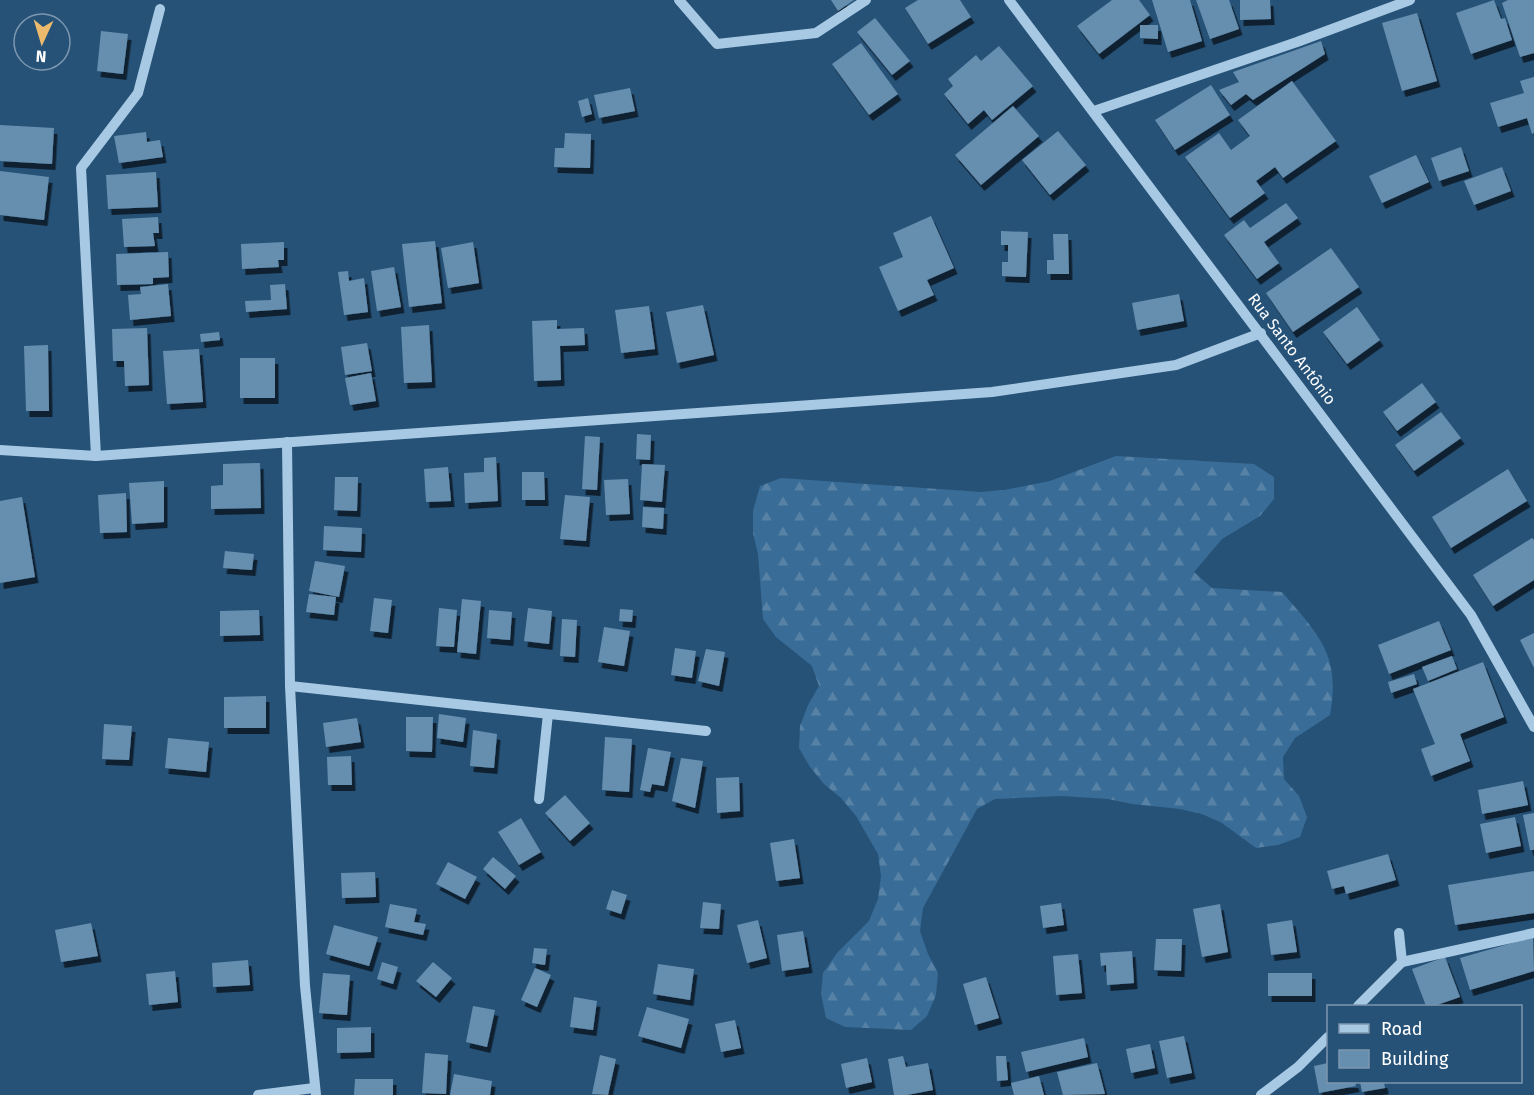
<svg xmlns="http://www.w3.org/2000/svg" width="1534" height="1095" viewBox="0 0 1534 1095" font-family="'Fira Sans',sans-serif">
	<style>
		.forest { fill: url(#forest-firs) }
		.building { fill: #668eae; filter: url(#shadow) }
		.lines { fill: none; stroke-linecap: round; stroke-linejoin: round }
		.minor { stroke: #a8c9e3; stroke-width: 10 }
		.labels { text-anchor: middle; dominant-baseline: central; stroke-width: 6; stroke-linejoin: round; paint-order: stroke }
		.street-label { font-size: 16px; fill: #fff; stroke: #265278 }
	</style>
	<defs>
		<pattern id="forest-firs" width="22" height="20" patternUnits="userSpaceOnUse" patternTransform="scale(1.5)"><rect width="22" height="20" fill="#396c96"/><path d="M5 1l3.5 6h-7zM16 11l3.5 6h-7z" fill="#5782a6"/></pattern>
		<filter id="shadow"><feDropShadow dx="3.5" dy="6" stdDeviation="0" flood-color="#0009"/></filter>
	</defs>
	<rect width="100%" height="100%" fill="#265278"/>
	<path class="forest" d="M1116 456 1254 464 1274 477V499L1260 516 1222 539 1194 572 1212 588 1282 592C1319 635 1341 655 1330 715L1295 738 1283 757 1284 779 1299 796 1307 817 1300 837 1278 845 1256 848 1222 823 1202 814 1180 809 1132 804 1108 799 1062 796 995 799 977 809 923 908 920 931 928 954 938 973 936 995 927 1016 911 1030 845 1027 826 1018 821 994 823 973 837 953 869 921 878 899 881 876 878 854 856 816 841 798 824 784 810 767 799 748 800 726 808 705 819 686 812 666 776 637 763 619 758 554 753 533V511L760 486 781 478 981 492 1004 490 1050 481Z"/>
	<g class="building">
		<polygon points="831,0 854,0 838,11"/>
		<polygon points="918,0 960,0 971,17 928,44 905,8"/>
		<polygon points="1112,0 1139,0 1150,15 1099,54 1077,26"/>
		<polygon points="1152,0 1190,0 1202,41 1168,52"/>
		<polygon points="1196,0 1229,0 1239,29 1210,39"/>
		<polygon points="1240,0 1270,0 1271,19 1240,20"/>
		<polygon points="1494,0 1501,19 1505,18 1512,40 1471,54 1456,13"/>
		<polygon points="1508,0 1534,0 1534,53 1520,57 1502,3"/>
		<polygon points="1417,13 1437,81 1402,91 1382,23"/>
		<polygon points="875,18 910,61 892,75 857,32"/>
		<polygon points="1140,25 1158,25 1158,39 1140,38"/>
		<polygon points="101,31 128,34 123,74 97,71"/>
		<polygon points="1321,41 1325,54 1253,100 1246,94 1231,105 1219,90 1239,82 1233,72"/>
		<polygon points="861,43 898,94 869,115 832,64"/>
		<polygon points="999,46 1033,86 992,120 984,110 968,124 944,94 953,86 948,79 976,55 981,61"/>
		<polygon points="1534,77 1534,133 1532,134 1527,118 1498,127 1490,103 1524,93 1520,81"/>
		<polygon points="1292,81 1336,141 1283,178 1275,167 1256,181 1265,193 1230,218 1185,157 1219,133 1231,150 1250,136 1238,120"/>
		<polygon points="1211,85 1230,115 1175,150 1155,120"/>
		<polygon points="630,88 635,111 599,118 594,95"/>
		<polygon points="588,98 592,114 582,117 578,101"/>
		<polygon points="1013,106 1039,136 981,185 955,155"/>
		<polygon points="0,125 54,128 52,164 0,161"/>
		<polygon points="1058,131 1086,165 1050,195 1022,160"/>
		<polygon points="146,132 147,142 160,140 163,157 119,163 114,136"/>
		<polygon points="565,133 591,134 590,168 554,167 555,148 564,148"/>
		<polygon points="1461,147 1469,171 1439,181 1431,158"/>
		<polygon points="1416,155 1429,182 1382,203 1369,176"/>
		<polygon points="1502,167 1511,191 1474,205 1464,181"/>
		<polygon points="0,171 49,177 44,220 0,215"/>
		<polygon points="156,172 158,207 108,209 106,175"/>
		<polygon points="1286,203 1298,218 1264,242 1279,263 1257,279 1224,235 1244,220 1250,228"/>
		<polygon points="931,216 954,268 927,280 934,295 898,311 879,267 903,257 893,233"/>
		<polygon points="158,217 159,233 153,233 155,246 124,247 122,219"/>
		<polygon points="1001,231 1028,232 1026,277 1002,276 1002,262 1008,262 1008,245 1001,245"/>
		<polygon points="1053,234 1068,234 1069,274 1047,274 1047,260 1054,260"/>
		<polygon points="435,241 442,303 409,307 402,244"/>
		<polygon points="284,242 284,260 278,260 279,267 242,269 241,244"/>
		<polygon points="473,242 479,283 448,288 441,248"/>
		<polygon points="1331,248 1359,287 1293,332 1266,293"/>
		<polygon points="168,252 169,277 153,278 153,284 117,285 116,254"/>
		<polygon points="394,267 401,307 377,311 371,271"/>
		<polygon points="348,271 349,281 364,278 368,312 344,315 338,272"/>
		<polygon points="168,284 171,316 130,320 128,295 141,294 140,287"/>
		<polygon points="285,284 287,309 246,312 245,301 271,300 270,285"/>
		<polygon points="1179,294 1184,321 1137,330 1132,303"/>
		<polygon points="703,305 714,355 677,363 666,312"/>
		<polygon points="649,306 655,349 621,353 615,310"/>
		<polygon points="1357,307 1380,340 1347,364 1323,332"/>
		<polygon points="557,320 557,329 584,328 585,345 560,346 561,380 534,381 532,321"/>
		<polygon points="429,325 432,382 404,383 401,327"/>
		<polygon points="147,328 149,385 125,386 124,361 113,361 112,329"/>
		<polygon points="219,332 220,340 201,342 200,334"/>
		<polygon points="367,343 372,371 345,375 341,347"/>
		<polygon points="48,345 49,411 26,411 24,346"/>
		<polygon points="199,349 203,402 167,404 163,351"/>
		<rect x="240" y="358" width="35" height="40"/>
		<polygon points="371,373 376,401 350,405 345,378"/>
		<polygon points="1422,383 1436,402 1397,431 1383,412"/>
		<polygon points="1441,412 1461,438 1414,471 1395,445"/>
		<polygon points="637,434 651,435 650,460 636,459"/>
		<polygon points="585,436 600,437 597,490 582,489"/>
		<polygon points="496,457 498,501 465,503 464,473 484,472 484,458"/>
		<polygon points="260,463 261,508 211,509 211,486 223,485 223,464"/>
		<polygon points="642,464 665,465 662,502 640,500"/>
		<polygon points="448,467 451,501 426,502 424,469"/>
		<polygon points="1508,469 1527,501 1451,548 1432,517"/>
		<polygon points="522,472 544,472 545,500 522,500"/>
		<polygon points="335,477 358,477 357,511 334,510"/>
		<polygon points="628,479 630,514 606,515 604,480"/>
		<polygon points="164,481 164,522 132,524 129,483"/>
		<polygon points="126,493 127,532 100,533 98,495"/>
		<polygon points="565,495 590,497 586,541 560,539"/>
		<polygon points="22,497 35,577 0,583 0,501"/>
		<polygon points="643,507 664,508 663,529 642,527"/>
		<polygon points="324,526 362,528 361,552 323,550"/>
		<polygon points="1532,538 1534,540 1534,580 1493,606 1473,575"/>
		<polygon points="225,551 254,554 252,570 223,568"/>
		<polygon points="315,561 345,566 339,597 309,591"/>
		<polygon points="309,594 336,597 334,615 306,612"/>
		<polygon points="374,598 392,600 388,633 370,631"/>
		<polygon points="462,599 481,601 476,654 457,652"/>
		<polygon points="439,608 457,610 454,647 436,646"/>
		<polygon points="528,608 552,611 549,644 524,641"/>
		<polygon points="620,609 633,610 632,622 619,621"/>
		<polygon points="259,610 260,635 220,636 220,611"/>
		<polygon points="489,610 512,612 510,640 487,638"/>
		<polygon points="562,619 577,620 575,657 560,656"/>
		<polygon points="1439,621 1451,650 1389,674 1378,645"/>
		<polygon points="604,627 630,631 624,666 598,662"/>
		<polygon points="1534,633 1534,668 1520,640"/>
		<polygon points="675,648 696,651 692,678 671,675"/>
		<polygon points="706,649 725,652 719,686 698,681"/>
		<polygon points="1452,656 1457,669 1428,681 1422,667"/>
		<polygon points="1483,662 1504,717 1460,734 1470,761 1431,776 1421,749 1435,744 1413,689"/>
		<polygon points="1414,674 1417,684 1391,693 1388,682"/>
		<polygon points="266,696 266,728 224,728 224,697"/>
		<polygon points="439,714 466,718 463,742 437,738"/>
		<polygon points="406,717 433,717 432,752 406,751"/>
		<polygon points="357,718 361,742 326,747 323,723"/>
		<polygon points="104,724 132,726 129,760 102,759"/>
		<polygon points="473,730 497,734 494,768 470,766"/>
		<polygon points="605,737 632,739 629,792 602,790"/>
		<polygon points="168,738 209,742 206,772 165,768"/>
		<polygon points="648,748 671,752 664,786 652,784 650,792 640,790"/>
		<polygon points="351,756 352,785 328,785 327,757"/>
		<polygon points="681,758 703,761 695,808 672,801"/>
		<polygon points="739,777 740,811 717,813 716,778"/>
		<polygon points="1523,781 1528,805 1482,814 1478,790"/>
		<polygon points="565,795 590,823 570,841 545,813"/>
		<polygon points="1534,813 1534,850 1530,850 1523,815"/>
		<polygon points="1515,817 1521,846 1486,853 1480,824"/>
		<polygon points="521,818 541,852 519,865 498,832"/>
		<polygon points="794,839 800,878 776,881 770,843"/>
		<polygon points="1388,854 1396,880 1346,894 1344,886 1332,889 1327,871"/>
		<polygon points="493,857 516,876 505,889 483,869"/>
		<polygon points="448,862 477,877 465,899 436,884"/>
		<polygon points="1534,871 1534,913 1455,925 1448,885"/>
		<polygon points="375,872 376,897 342,898 341,873"/>
		<polygon points="612,890 627,895 621,914 606,909"/>
		<polygon points="703,902 721,904 719,929 700,928"/>
		<polygon points="1061,903 1064,925 1043,928 1040,906"/>
		<polygon points="390,904 417,909 414,922 426,924 423,935 385,927"/>
		<polygon points="1220,904 1228,952 1202,957 1193,909"/>
		<polygon points="758,920 767,958 747,963 737,925"/>
		<polygon points="1292,920 1297,952 1271,955 1267,924"/>
		<polygon points="91,923 98,956 61,962 55,930"/>
		<polygon points="334,925 378,937 369,966 326,954"/>
		<polygon points="803,931 809,967 782,971 777,935"/>
		<polygon points="1533,937 1534,971 1470,990 1460,958"/>
		<polygon points="1156,939 1182,939 1181,971 1154,970"/>
		<polygon points="534,948 547,949 545,965 532,963"/>
		<polygon points="1132,951 1134,983 1107,985 1106,965 1101,966 1100,953"/>
		<polygon points="1078,954 1082,993 1056,995 1053,956"/>
		<polygon points="1445,957 1460,997 1434,1006 1426,1006 1412,969"/>
		<polygon points="248,960 250,985 213,987 212,963"/>
		<polygon points="382,962 398,967 393,984 377,979"/>
		<polygon points="433,962 452,978 436,997 416,981"/>
		<polygon points="658,964 694,969 690,1000 653,994"/>
		<polygon points="535,968 551,975 537,1007 521,1000"/>
		<polygon points="175,971 178,1002 149,1005 146,974"/>
		<polygon points="323,973 350,975 347,1015 319,1013"/>
		<rect x="1268" y="973" width="44" height="23"/>
		<polygon points="986,977 999,1018 975,1025 963,984"/>
		<polygon points="574,997 597,1001 593,1030 570,1027"/>
		<polygon points="473,1006 495,1010 487,1047 466,1042"/>
		<polygon points="647,1007 689,1019 681,1048 638,1036"/>
		<polygon points="735,1020 741,1048 721,1052 715,1024"/>
		<polygon points="371,1027 371,1052 337,1053 337,1028"/>
		<polygon points="1184,1036 1192,1073 1167,1078 1159,1041"/>
		<polygon points="1084,1038 1088,1057 1026,1072 1021,1052"/>
		<polygon points="1150,1044 1155,1068 1131,1073 1126,1049"/>
		<polygon points="425,1053 448,1055 446,1094 422,1093"/>
		<polygon points="600,1055 616,1059 608,1095 592,1094"/>
		<polygon points="903,1056 906,1067 928,1063 933,1090 907,1095 894,1095 888,1059"/>
		<polygon points="996,1056 1006,1056 1008,1080 997,1081"/>
		<polygon points="867,1058 872,1082 846,1088 841,1064"/>
		<polygon points="1097,1063 1105,1094 1063,1095 1057,1072"/>
		<polygon points="1328,1063 1328,1082 1355,1082 1356,1086 1319,1093 1314,1066"/>
		<polygon points="454,1074 492,1081 490,1095 450,1095"/>
		<polygon points="1039,1076 1044,1095 1014,1095 1011,1083"/>
		<polygon points="355,1079 393,1079 393,1095 354,1095"/>
		<polygon points="1360,1082 1384,1082 1385,1088 1362,1092"/>
	</g>
	<g class="lines">
		<g class="minor">
			<polyline points="679,0 717,44 816,33 866,0"/>
			<polyline points="1009,0 1471,615 1534,727"/>
			<polyline points="1094,111 1297,42 1410,0"/>
			<polyline points="287,442 290,686 305,986 316,1095"/>
			<polyline points="0,450 96,456 992,392 1176,365 1261,333"/>
			<polyline points="96,456 81,168 138,93 160,9"/>
			<polyline points="290,686 706,731"/>
			<polyline points="539,799 548,714"/>
			<polyline points="1399,933 1402,962"/>
			<polyline points="1358,1006 1402,962 1534,933"/>
			<polyline points="258,1095 314,1088"/>
			<polyline points="1261,1095 1298,1067 1328,1037"/>
		</g>
	</g>
	<g class="labels">
		<g class="street-label">
			<text transform="translate(1292 349) rotate(53)">Rua Santo Antônio</text>
		</g>
	</g>
	<rect x="1327" y="1005" width="195" height="78" fill="#265278" stroke="#7d97ae" stroke-width="1.5"/>
	<rect x="1339" y="1024" width="30" height="9" fill="#a8c9e3" stroke="#7d97ae" stroke-width="1.5"/>
	<text x="1381" y="1035" font-size="18" fill="#ffffff">Road</text>
	<rect x="1339" y="1050" width="30" height="18" fill="#668eae" stroke="#7d97ae" stroke-width="1.5"/>
	<text x="1381" y="1065" font-size="18" fill="#ffffff">Building</text>
	<g transform="translate(42 42) rotate(184)"><circle r="28" fill="#265278" stroke="#7d97ae" stroke-width="1.5"/>
	<path d="M0-4.5L10 22L0 15L-10 22Z" fill="#ecba6d"/>
	<text y="-9" font-size="16" font-weight="bold" text-anchor="middle" fill="#ffffff">N</text>
	</g>
</svg>
